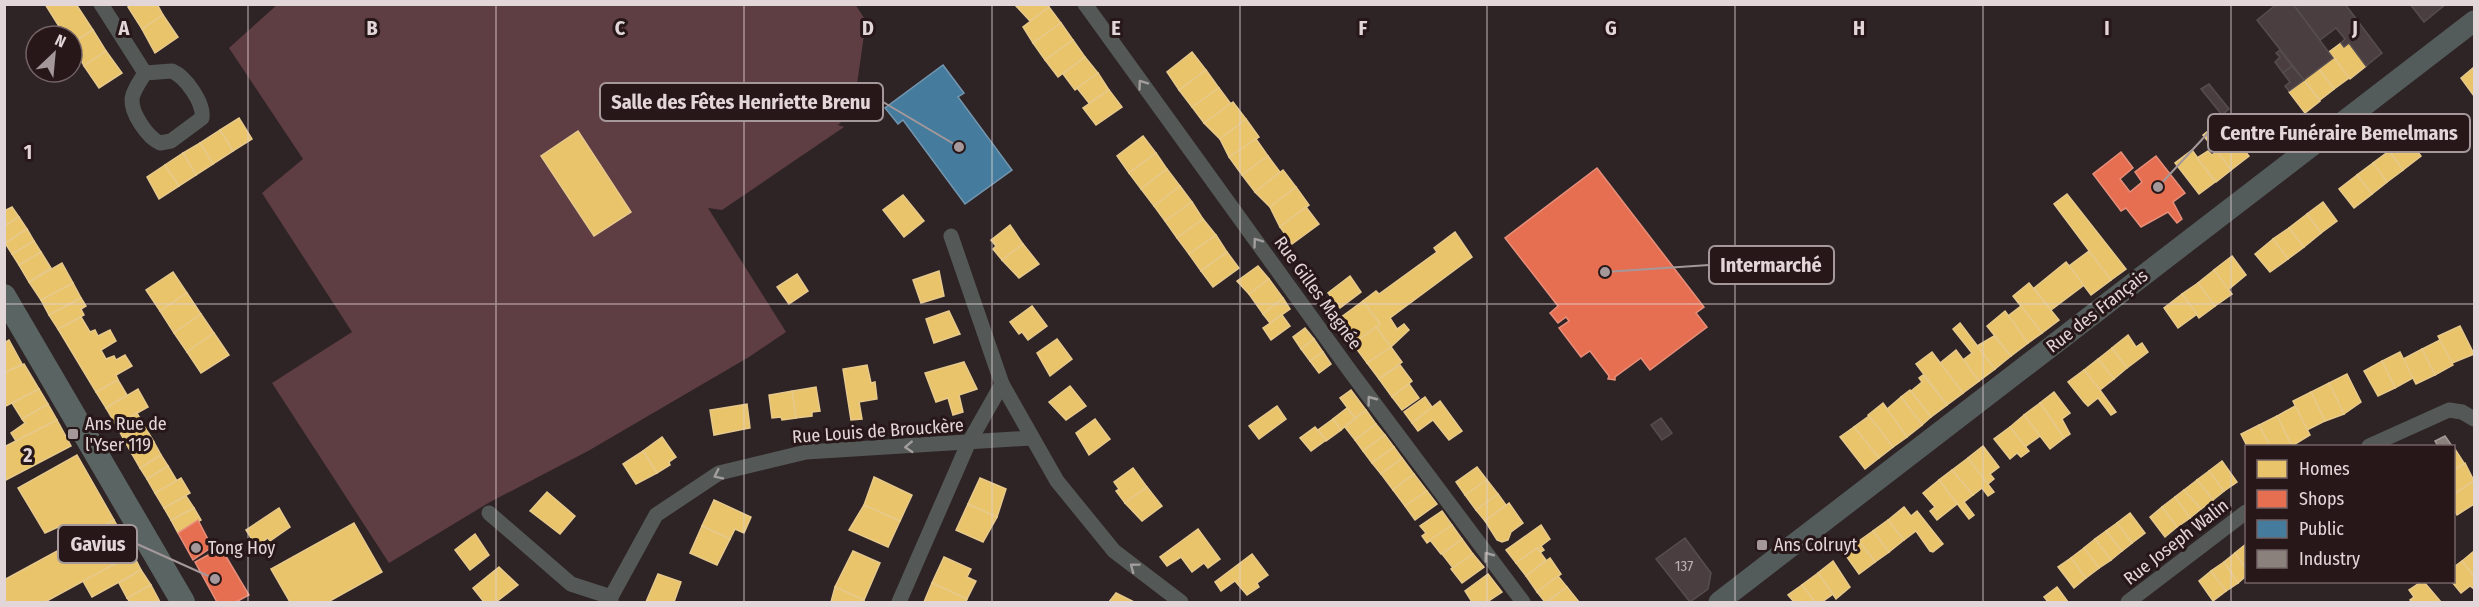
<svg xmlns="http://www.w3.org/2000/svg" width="2479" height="607" viewBox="0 0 2479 607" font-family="'Fira Sans Condensed',sans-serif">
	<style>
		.green { fill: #5f3e43 }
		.homes { fill: #e9c46a; stroke: #e7c98b; stroke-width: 1.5 }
		.shops { fill: #e76f51; stroke: #e68e7a; stroke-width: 1.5 }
		.public { fill: #457b9d; stroke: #7496af; stroke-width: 1.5 }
		.industry { fill: #8a817c; stroke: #a59a98; stroke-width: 1.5 }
		.building { fill: #4b3e41; stroke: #564d4f; stroke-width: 1.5 }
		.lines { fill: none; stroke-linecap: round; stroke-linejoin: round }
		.minor { stroke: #545957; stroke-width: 15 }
		.secondary { stroke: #545c5b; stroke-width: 21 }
		.primary { stroke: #5a6462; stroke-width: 24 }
		.oneway { stroke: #a39e9e }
		.grid { fill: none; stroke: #e3d6d8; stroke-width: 1.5; stroke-opacity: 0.55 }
		.poi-dot { fill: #a4989a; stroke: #281719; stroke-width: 2 }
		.labels { text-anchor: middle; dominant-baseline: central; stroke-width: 6; stroke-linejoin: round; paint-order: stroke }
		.number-label { font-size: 15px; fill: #bdb0b2 }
		.street-label { font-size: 18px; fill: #e3d6d8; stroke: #281719 }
		.poi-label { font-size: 18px; fill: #e3d6d8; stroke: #281719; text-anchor: start }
		.grid-label { font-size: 20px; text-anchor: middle; font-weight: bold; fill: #e3d6d8; stroke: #281719; stroke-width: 6; stroke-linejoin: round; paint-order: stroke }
		.leader { fill: none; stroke: #a4989a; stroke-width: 2 }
		.callout-dot { fill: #a4989a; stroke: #281719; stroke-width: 2 }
		.callout { fill: #281719; stroke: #a4989a; stroke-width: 2 }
		.callout-label { font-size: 20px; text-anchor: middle; font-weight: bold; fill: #e3d6d8 }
	</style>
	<rect width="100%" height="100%" fill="#2e2426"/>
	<polygon class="green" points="278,4 855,4 866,21 857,84 862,101 838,125 844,127 722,210 708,208 786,332 749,357 588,451 490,502 389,563 272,383 352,332 262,193 303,159 229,48"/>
	<g class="homes">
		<polygon points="45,4 76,4 93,30 72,43 72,36 65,36"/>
		<polygon points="132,4 157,4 163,15 142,29 128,7"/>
		<polygon points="1018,4 1047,4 1049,7 1030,21 1016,6"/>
		<polygon points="1049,7 1061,23 1033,43 1023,27"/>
		<polygon points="163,15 178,37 155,53 142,29"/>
		<polygon points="1061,23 1073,40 1045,60 1033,43"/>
		<polygon points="93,30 106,51 84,66 72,43"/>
		<polygon points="1073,40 1085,57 1058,77 1045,60"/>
		<polygon points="2341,43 2344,47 2349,43 2366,66 2350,79 2329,52"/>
		<polygon points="106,51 122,73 99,88 84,66"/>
		<polygon points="1192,52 1206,70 1179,90 1167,72"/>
		<polygon points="1085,57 1098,73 1075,90 1063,74"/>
		<polygon points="2334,57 2349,78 2334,89 2319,69"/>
		<polygon points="2474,67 2474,96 2461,78"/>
		<polygon points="2319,69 2334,89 2320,100 2304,80"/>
		<polygon points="1206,70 1219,88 1192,107 1179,90"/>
		<polygon points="1098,73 1109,90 1089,103 1077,88"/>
		<polygon points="2304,80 2320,101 2305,113 2289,92"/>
		<polygon points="1219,88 1231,104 1204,123 1192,107"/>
		<polygon points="1109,90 1122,107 1096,125 1083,108"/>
		<polygon points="1233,102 1246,119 1220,139 1204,123"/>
		<polygon points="239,118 252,139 233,151 220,130"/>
		<polygon points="2224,118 2241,140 2238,142 2249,156 2231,170 2203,135"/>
		<polygon points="1246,119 1259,137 1229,157 1220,139"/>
		<polygon points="220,130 233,151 213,164 200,143"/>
		<polygon points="578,131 631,212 594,236 541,156"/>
		<polygon points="1143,136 1156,153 1129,173 1117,156"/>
		<polygon points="2407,137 2421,156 2403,170 2389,151"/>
		<polygon points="1256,139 1268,156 1242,175 1229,157"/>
		<polygon points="200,143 213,164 196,175 183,153"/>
		<polygon points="2192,150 2215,182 2199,194 2175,163"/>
		<polygon points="2208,151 2212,155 2217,151 2231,170 2216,182 2197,158"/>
		<polygon points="2389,151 2403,170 2387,182 2373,163"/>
		<polygon points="183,153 196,175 179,186 165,165"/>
		<polygon points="1156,153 1167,169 1141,189 1129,173"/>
		<polygon points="1268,156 1280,172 1255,192 1242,175"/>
		<polygon points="2373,163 2387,182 2372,194 2357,175"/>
		<polygon points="165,165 179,186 159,199 147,177"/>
		<polygon points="1167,169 1180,186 1154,206 1141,189"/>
		<polygon points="1283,170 1296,187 1270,207 1255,192"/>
		<polygon points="2357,175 2372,194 2354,208 2339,189"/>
		<polygon points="1180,186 1192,202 1165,221 1154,206"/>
		<polygon points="1296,187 1309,205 1280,227 1270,207"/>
		<polygon points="2067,194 2126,269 2111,280 2054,204"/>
		<polygon points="903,195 924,221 904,237 883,210"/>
		<polygon points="1192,202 1203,219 1177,238 1165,221"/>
		<polygon points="2323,202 2337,221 2321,233 2307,214"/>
		<polygon points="12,207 19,217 4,226 4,211"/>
		<polygon points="1306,207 1319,224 1292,244 1280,227"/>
		<polygon points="2307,214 2321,233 2304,247 2289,228"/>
		<polygon points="19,217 27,229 5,243 4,226"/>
		<polygon points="1203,219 1216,235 1189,254 1177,238"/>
		<polygon points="1010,225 1023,244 1002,260 993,249 996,246 991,240"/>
		<polygon points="2289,228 2304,247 2288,259 2273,239"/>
		<polygon points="27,229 34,241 12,254 5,243"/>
		<polygon points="1455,232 1472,257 1390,318 1397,329 1404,324 1409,330 1391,347 1376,327 1380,324 1363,301 1376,291 1379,294 1437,252 1434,248"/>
		<polygon points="1216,235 1227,252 1201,271 1189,254"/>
		<polygon points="2273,239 2288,259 2270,272 2255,254"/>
		<polygon points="34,241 41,252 19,265 12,254"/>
		<polygon points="1023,244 1039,264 1019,278 1002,260"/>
		<polygon points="2089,251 2111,280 2091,295 2069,266"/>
		<polygon points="41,252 51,268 29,282 19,265"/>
		<polygon points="1227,252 1239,268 1213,287 1201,271"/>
		<polygon points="2232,256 2246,275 2228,290 2214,270"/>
		<polygon points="2066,262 2084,285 2051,310 2034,288"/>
		<polygon points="62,263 73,283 41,300 29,282"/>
		<polygon points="1258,266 1269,279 1249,294 1237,281"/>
		<polygon points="2214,270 2232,294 2215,306 2198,283"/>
		<polygon points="939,271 944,296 921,303 913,280"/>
		<polygon points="173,272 187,293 160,311 146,290"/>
		<polygon points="797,274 808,291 789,304 777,287"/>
		<polygon points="1350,276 1361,292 1340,308 1328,293"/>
		<polygon points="1269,279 1283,298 1263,314 1249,294"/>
		<polygon points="73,283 81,298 49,315 41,300"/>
		<polygon points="2029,283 2059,320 2042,333 2013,296"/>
		<polygon points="2198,283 2215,306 2199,318 2182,294"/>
		<polygon points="187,293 201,314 174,333 160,311"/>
		<polygon points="2182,294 2197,314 2178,328 2164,308"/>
		<polygon points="81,298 86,306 81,309 84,315 58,329 49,315"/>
		<polygon points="1283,298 1290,309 1270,323 1263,314"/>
		<polygon points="1363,301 1380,324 1353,344 1336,321"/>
		<polygon points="1032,306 1047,326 1028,340 1022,332 1019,334 1010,322"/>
		<polygon points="2021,306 2042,333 2028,343 2008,316"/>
		<polygon points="949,311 960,334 934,343 926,319"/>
		<polygon points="2005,311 2028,343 2011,356 1987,326"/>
		<polygon points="201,314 214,333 187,352 174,333"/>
		<polygon points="1282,315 1290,326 1271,340 1263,328"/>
		<polygon points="81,317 90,332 95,330 98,336 110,330 116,341 101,350 106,359 114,356 116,360 125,355 132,366 116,375 118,380 96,392 58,329"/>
		<polygon points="1960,323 1995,369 1979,381 1963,360 1972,353 1953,329"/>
		<polygon points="2460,326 2474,354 2452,363 2438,336"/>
		<polygon points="1376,327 1391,347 1367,363 1353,344"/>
		<polygon points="1305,328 1314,339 1301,349 1293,337"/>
		<polygon points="214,333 229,355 201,373 187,352"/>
		<polygon points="2128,335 2136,347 2142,343 2148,352 2127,368 2112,348"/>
		<polygon points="1994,336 2011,356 1995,369 1977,346"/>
		<polygon points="1057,339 1072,359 1050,376 1037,353"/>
		<polygon points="1314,339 1323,352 1310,361 1301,349"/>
		<polygon points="9,340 22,364 4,373 4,343"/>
		<polygon points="2440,340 2453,365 2435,375 2422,349"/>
		<polygon points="1391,347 1402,362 1379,379 1367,363"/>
		<polygon points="2112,348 2127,368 2114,379 2098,359"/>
		<polygon points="2422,349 2435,375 2416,384 2403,359"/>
		<polygon points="1956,350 1979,381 1963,393 1940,363"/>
		<polygon points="1323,352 1331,364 1319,373 1310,361"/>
		<polygon points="1932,352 1963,393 1947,405 1916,364"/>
		<polygon points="2400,352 2413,378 2395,388 2382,361"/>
		<polygon points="2098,359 2114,379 2100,390 2084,370"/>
		<polygon points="2382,361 2395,388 2378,396 2364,371"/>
		<polygon points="964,362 977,389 959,395 963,412 953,415 948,398 936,402 925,373"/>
		<polygon points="24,364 39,389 4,407 4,373"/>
		<polygon points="867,365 871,383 875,382 877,399 859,402 862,419 851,420 843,369"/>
		<polygon points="1400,365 1412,381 1392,397 1379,379"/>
		<polygon points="2084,370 2100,390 2116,412 2111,415 2098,398 2088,406 2084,402 2068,382"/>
		<polygon points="2347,374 2361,402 2344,414 2329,383"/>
		<polygon points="1923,375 1947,405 1931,417 1911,391 1922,382 1919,378"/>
		<polygon points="118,380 127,395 106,408 96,392"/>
		<polygon points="2329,383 2344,414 2325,421 2311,392"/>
		<polygon points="1409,384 1419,398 1402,410 1392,397"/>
		<polygon points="1070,386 1086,406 1066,420 1049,402"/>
		<polygon points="816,387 820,411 812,412 812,416 796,418 792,391"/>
		<polygon points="39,389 48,404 22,419 12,403"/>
		<polygon points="138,389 148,407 116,425 106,408"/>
		<polygon points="1351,390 1366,410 1355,418 1340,398"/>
		<polygon points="1910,390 1931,417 1922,425 1901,397"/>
		<polygon points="792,391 796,418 782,420 781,417 772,418 769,395"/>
		<polygon points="2054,392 2070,413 2062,419 2070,434 2064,438 2040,403"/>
		<polygon points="2311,392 2325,421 2307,430 2293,401"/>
		<polygon points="1425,397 1432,407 1412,423 1404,412"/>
		<polygon points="1901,397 1922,425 1907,437 1887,409"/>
		<polygon points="1440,401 1462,431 1449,440 1433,420 1418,431 1412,423"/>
		<polygon points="1883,403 1907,437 1893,447 1868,415"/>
		<polygon points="2040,403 2064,438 2050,449 2024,415"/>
		<polygon points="48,404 57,420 16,441 11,433 25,423 22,419"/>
		<polygon points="747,404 750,428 714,435 710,410"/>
		<polygon points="1277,406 1286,419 1259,439 1249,426"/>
		<polygon points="2295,406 2310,435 2292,446 2277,416"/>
		<polygon points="1347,408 1355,418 1341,430 1333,419"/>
		<polygon points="1366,410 1376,424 1355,440 1345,427"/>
		<polygon points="137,413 145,427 123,438 116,425"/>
		<polygon points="2024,415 2040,436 2025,447 2010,427"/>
		<polygon points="1869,416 1893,447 1879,458 1854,427"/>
		<polygon points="2277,416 2292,446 2270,446 2259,425"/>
		<polygon points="1095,419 1110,439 1089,455 1076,433"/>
		<polygon points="1333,419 1341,430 1326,441 1318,430"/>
		<polygon points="57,420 71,446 4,481 4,447"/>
		<polygon points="1376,424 1385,435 1363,451 1355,440"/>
		<polygon points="2259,425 2270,446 2247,446 2241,434"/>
		<polygon points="145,427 154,442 132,454 123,438"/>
		<polygon points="1315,427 1326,440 1311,451 1300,438"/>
		<polygon points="1854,427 1879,458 1865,469 1840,437"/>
		<polygon points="2010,427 2029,451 2021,457 2017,453 2010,459 1994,439"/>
		<polygon points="1385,435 1394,447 1372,463 1363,451"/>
		<polygon points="662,437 676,457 669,462 670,465 657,473 643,451"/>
		<polygon points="154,442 161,455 140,468 132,454"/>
		<polygon points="1983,446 1999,467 1990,474 1994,479 1988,484 1968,458"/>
		<polygon points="2452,446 2453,446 2464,463 2454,470"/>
		<polygon points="1394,447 1402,458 1381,474 1372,463"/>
		<polygon points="643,451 657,473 636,484 623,464"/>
		<polygon points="77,455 114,520 69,545 58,527 45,533 18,488"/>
		<polygon points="161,455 168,466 147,479 140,468"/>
		<polygon points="1402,458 1414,474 1393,490 1381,474"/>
		<polygon points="1968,458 1994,492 1988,496 1982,488 1973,495 1952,470"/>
		<polygon points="2222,461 2237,482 2224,491 2209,471"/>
		<polygon points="2465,463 2474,481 2454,494 2454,470"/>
		<polygon points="168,466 177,481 155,493 147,479"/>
		<polygon points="1477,467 1487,480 1465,495 1456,482"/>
		<polygon points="1133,468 1147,487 1125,503 1116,491 1119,489 1114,482"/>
		<polygon points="1952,470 1973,495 1964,502 1974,515 1969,519 1939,480"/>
		<polygon points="2209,471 2224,491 2213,500 2197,480"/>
		<polygon points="1414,474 1427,491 1405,506 1393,490"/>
		<polygon points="874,477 912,495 900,521 864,505"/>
		<polygon points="181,478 190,493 164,508 155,493"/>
		<polygon points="980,478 1006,489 997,517 968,504"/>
		<polygon points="1487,480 1498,494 1476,510 1465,495"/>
		<polygon points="1939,480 1957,504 1937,520 1930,511 1935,507 1923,493"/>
		<polygon points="2197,480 2213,500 2201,509 2184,490"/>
		<polygon points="2474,481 2474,504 2457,515 2454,510 2454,494"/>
		<polygon points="1147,487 1162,506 1142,521 1125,503"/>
		<polygon points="2184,490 2201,509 2190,518 2175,497"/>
		<polygon points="1427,491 1437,504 1415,520 1405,506"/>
		<polygon points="547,492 575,516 560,534 530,511"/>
		<polygon points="1498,494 1506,505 1485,521 1476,510"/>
		<polygon points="186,496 194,508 171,520 164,508"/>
		<polygon points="2175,497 2190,518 2177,527 2162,507"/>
		<polygon points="714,500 751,517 744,533 735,529 730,539 702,526"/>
		<polygon points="1509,503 1523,523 1511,532 1508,540 1502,542 1497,540 1485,521"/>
		<polygon points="968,504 997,517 983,542 956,530"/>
		<polygon points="864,505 900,521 888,547 849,530"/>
		<polygon points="1904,507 1911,516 1917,511 1943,544 1933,552 1930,551 1916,531 1904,540 1888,520"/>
		<polygon points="2162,507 2177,527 2165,537 2150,517"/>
		<polygon points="194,508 201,520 178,533 171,520"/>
		<polygon points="279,508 290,527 270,541 268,538 256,546 246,530"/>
		<polygon points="1442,511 1452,525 1427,543 1422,536 1426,533 1420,526"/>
		<polygon points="2130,513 2145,533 2132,543 2117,523"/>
		<polygon points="114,520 133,554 45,602 4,602 4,580"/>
		<polygon points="1888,520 1904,540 1889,552 1873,531"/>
		<polygon points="354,523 382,572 328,602 290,602 271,569"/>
		<polygon points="2117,523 2132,543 2122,551 2106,531"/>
		<polygon points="1452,525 1462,539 1441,554 1430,540"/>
		<polygon points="1541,525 1550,539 1541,546 1544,550 1541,552 1537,548 1516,563 1506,550"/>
		<polygon points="702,526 730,539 717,565 690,553"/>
		<polygon points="1198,529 1220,559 1208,568 1204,563 1192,572 1181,557 1167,566 1160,557"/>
		<polygon points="1873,531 1889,552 1875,562 1859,541"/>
		<polygon points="2106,531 2122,551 2111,560 2095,539"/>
		<polygon points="475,534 489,555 470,570 455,550"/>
		<polygon points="1462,539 1473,554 1453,568 1442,554"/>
		<polygon points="2095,539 2111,560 2099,568 2084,548"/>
		<polygon points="1859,541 1875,562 1859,574 1844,553"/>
		<polygon points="2246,544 2246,569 2235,553"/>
		<polygon points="1537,548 1546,560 1526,576 1516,563"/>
		<polygon points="2084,548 2099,568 2086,578 2071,558"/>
		<polygon points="853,551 880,563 864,600 835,587"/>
		<polygon points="2474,551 2474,577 2462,561"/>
		<polygon points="2235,553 2246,569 2246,576 2238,583 2224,562"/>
		<polygon points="133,554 141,570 92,597 83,581"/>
		<polygon points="1252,554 1268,575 1257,583 1259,587 1247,595 1235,581 1221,591 1215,582"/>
		<polygon points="1473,554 1484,567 1462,583 1451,569"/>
		<polygon points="944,557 971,569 967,577 976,581 967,599 932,583"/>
		<polygon points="1550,558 1561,574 1537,592 1526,576"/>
		<polygon points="2071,558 2086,578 2074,588 2058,567"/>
		<polygon points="1833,561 1850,587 1836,599 1818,573"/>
		<polygon points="2462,561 2474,577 2474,589 2470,586 2461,593 2452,582 2454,567"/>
		<polygon points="2224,562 2238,583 2226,591 2211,571"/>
		<polygon points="499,567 518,585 496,602 484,602 473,588"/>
		<polygon points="141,570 151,585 127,598 119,583"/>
		<polygon points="2211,571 2226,591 2213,601 2199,581"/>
		<polygon points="1818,573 1833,594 1822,602 1815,602 1802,585"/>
		<polygon points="658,574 681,582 674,602 646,602"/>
		<polygon points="1488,574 1502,592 1487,602 1472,602 1465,591"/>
		<polygon points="1558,576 1567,587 1545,602 1537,592"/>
		<polygon points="2421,582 2424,582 2441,602 2413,602 2410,600 2414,597 2409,590"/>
		<polygon points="932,583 967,599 966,602 924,602"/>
		<polygon points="151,585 160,602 130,602 127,598"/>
		<polygon points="1802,585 1815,602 1794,602 1788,595"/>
		<polygon points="835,587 864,600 863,602 831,602"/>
		<polygon points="1567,587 1579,602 1547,602"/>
		<polygon points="2057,587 2068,602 2048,602 2044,597"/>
		<polygon points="1116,593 1134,602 1109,602"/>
	</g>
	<g class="shops">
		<polygon points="2121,152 2133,168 2120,179 2130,192 2142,182 2135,172 2156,156 2185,193 2173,202 2182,219 2177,223 2168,212 2141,227 2126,208 2121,211 2093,174"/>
		<polygon points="1597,168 1704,307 1696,313 1707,327 1650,370 1641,358 1615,377 1615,380 1608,379 1609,376 1590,351 1581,357 1559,328 1569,321 1566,317 1558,323 1550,313 1558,306 1505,238"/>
		<polygon points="198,520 212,547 193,560 178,533"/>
		<polygon points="221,548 249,595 236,602 217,602 195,562"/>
	</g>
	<polygon class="public" points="943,65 964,93 958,97 1012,170 965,204 903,120 898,124 885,108"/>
	<polygon class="industry" points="2445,436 2452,446 2438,446 2435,441"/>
	<g class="building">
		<polygon points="2277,4 2293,4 2333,58 2304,80 2257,20"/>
		<polygon points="2293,4 2345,4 2382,53 2366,66 2349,43 2344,47 2341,43 2345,39 2336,28 2320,40"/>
		<polygon points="2410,4 2446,4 2424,22"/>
		<polygon points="2280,50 2292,66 2283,73 2275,62 2280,57 2276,53"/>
		<polygon points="2292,66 2304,80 2289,91 2285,86 2290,82 2283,73"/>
		<polygon points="2209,84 2229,109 2222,115 2201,89"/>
		<polygon points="1661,418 1672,433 1662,440 1651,425"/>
		<polygon points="1685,538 1711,573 1708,589 1690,602 1656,559"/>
	</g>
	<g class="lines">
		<g class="minor">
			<polyline points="101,4 145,73"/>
			<polyline points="1085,4 1350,371 1523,602"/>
			<path d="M172 71C186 77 204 103 202 118L171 141 160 143C147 137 131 113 132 99 133 90 141 80 145 73Z"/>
			<polyline points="951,236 1002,384 1057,481 1114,551 1181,602"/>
			<polyline points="2369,446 2449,410 2462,412 2474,419"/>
			<polyline points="489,513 571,584 611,597"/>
			<polyline points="611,602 611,597 656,515 719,473 806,452 1031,438"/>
			<polyline points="899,602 968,444 1002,384"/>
			<polyline points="2128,602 2246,512"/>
		</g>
		<polyline class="secondary" points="1719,602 2474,21"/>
		<polyline class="primary" points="4,296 183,602"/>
	</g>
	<defs><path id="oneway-chevron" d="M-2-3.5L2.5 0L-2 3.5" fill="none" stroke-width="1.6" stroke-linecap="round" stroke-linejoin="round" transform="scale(1.5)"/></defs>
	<g class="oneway">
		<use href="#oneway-chevron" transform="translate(1142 84) rotate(-126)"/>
		<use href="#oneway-chevron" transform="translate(1257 242) rotate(-126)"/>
		<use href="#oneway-chevron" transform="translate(1371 400) rotate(-127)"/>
		<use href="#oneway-chevron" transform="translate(909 447) rotate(177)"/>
		<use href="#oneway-chevron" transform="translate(718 475) rotate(154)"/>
		<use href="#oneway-chevron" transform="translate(1488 556) rotate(-127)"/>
		<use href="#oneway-chevron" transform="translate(1134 567) rotate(-143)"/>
	</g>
	<path class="grid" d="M248 4V602M496 4V602M744 4V602M992 4V602M1240 4V602M1487 4V602M1735 4V602M1983 4V602M2231 4V602M4 304H2474"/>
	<g class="poi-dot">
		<rect x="67" y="428" width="12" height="12" rx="3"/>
		<rect x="1756" y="539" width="12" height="12" rx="3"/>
		<circle cx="196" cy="548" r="6"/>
	</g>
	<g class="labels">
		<g class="number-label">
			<text x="1684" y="566">137</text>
		</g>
		<g class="street-label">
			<text transform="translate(1318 293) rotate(54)">Rue Gilles Magnée</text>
			<text transform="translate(2097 311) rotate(-38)">Rue des Français</text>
			<text transform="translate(878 431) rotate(-4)">Rue Louis de Brouckère</text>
			<text transform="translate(2176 542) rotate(-38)">Rue Joseph Walin</text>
		</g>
		<g class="poi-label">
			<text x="85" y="424">Ans Rue de<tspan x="85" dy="21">l'Yser 119</tspan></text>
			<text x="1774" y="545">Ans Colruyt</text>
			<text x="208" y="548">Tong Hoy</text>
		</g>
	</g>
	<g class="grid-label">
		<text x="124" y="35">A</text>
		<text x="372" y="35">B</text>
		<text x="620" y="35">C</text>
		<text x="868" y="35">D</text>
		<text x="1116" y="35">E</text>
		<text x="1363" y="35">F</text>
		<text x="1611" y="35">G</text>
		<text x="1859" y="35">H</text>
		<text x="2107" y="35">I</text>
		<text x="2355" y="35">J</text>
		<text x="28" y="159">1</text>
		<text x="28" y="462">2</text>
	</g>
	<path class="leader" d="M959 147L883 102M2158 187L2208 133M1605 272L1709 265M215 579L137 544"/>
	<g class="callout-dot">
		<circle cx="959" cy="147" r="6"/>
		<circle cx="2158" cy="187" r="6"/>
		<circle cx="1605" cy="272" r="6"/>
		<circle cx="215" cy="579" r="6"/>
	</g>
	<g class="callout">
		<rect x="600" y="83" width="283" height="38" rx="6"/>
		<rect x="2208" y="114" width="262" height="38" rx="6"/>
		<rect x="1709" y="246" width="125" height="38" rx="6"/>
		<rect x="58" y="525" width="79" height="38" rx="6"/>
	</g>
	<g class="callout-label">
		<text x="741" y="109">Salle des Fêtes Henriette Brenu</text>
		<text x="2339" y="140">Centre Funéraire Bemelmans</text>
		<text x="1771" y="272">Intermarché</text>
		<text x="98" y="551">Gavius</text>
	</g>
	<rect width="2479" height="607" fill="none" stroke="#e3d6d8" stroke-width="12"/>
	<rect x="2245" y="445" width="210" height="138" fill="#281719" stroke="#736365" stroke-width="1.5"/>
	<rect x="2257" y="460" width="30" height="18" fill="#e9c46a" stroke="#736365" stroke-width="1.5"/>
	<text x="2299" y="475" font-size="18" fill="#e3d6d8">Homes</text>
	<rect x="2257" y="490" width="30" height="18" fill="#e76f51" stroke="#736365" stroke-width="1.5"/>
	<text x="2299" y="505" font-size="18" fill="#e3d6d8">Shops</text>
	<rect x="2257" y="520" width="30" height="18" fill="#457b9d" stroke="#736365" stroke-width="1.5"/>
	<text x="2299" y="535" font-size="18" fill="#e3d6d8">Public</text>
	<rect x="2257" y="550" width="30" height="18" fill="#8a817c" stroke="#736365" stroke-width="1.5"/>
	<text x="2299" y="565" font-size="18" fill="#e3d6d8">Industry</text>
	<g transform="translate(54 54) rotate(26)"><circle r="28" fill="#281719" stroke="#736365" stroke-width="1.5"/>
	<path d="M0-4.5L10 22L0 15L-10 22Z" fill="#a4989a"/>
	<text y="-9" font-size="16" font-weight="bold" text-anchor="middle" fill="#e3d6d8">N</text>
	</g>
</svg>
